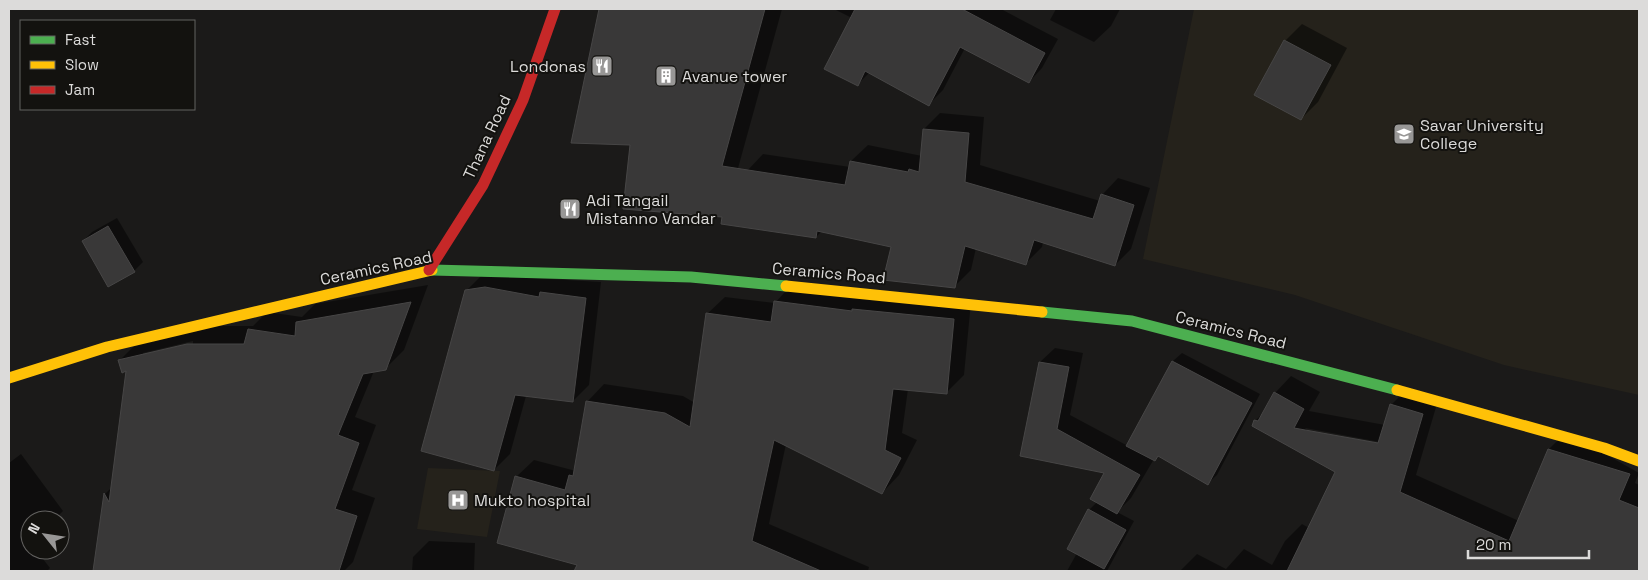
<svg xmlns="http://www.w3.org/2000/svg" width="1648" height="580" viewBox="0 0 1648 580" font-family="'Space Grotesk',sans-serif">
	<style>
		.built { fill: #25221b }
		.shadow { fill: #0007; fill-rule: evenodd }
		.building { fill: #393838; stroke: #474646 }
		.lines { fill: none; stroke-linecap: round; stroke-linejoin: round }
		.fast { stroke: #4caf50; stroke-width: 11 }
		.slow { stroke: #ffc107; stroke-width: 11 }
		.jam { stroke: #c62828; stroke-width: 11 }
		.labels { text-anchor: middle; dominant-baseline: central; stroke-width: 4; stroke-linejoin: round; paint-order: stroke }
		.poi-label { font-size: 16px; fill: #dcdbda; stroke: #13120f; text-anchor: start }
		.street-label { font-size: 16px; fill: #dcdbda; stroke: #13120f }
	</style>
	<rect width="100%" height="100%" fill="#1b1a19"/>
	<g class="built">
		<polygon points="1194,9 1639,9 1639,395 1504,365 1295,295 1143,259"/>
		<polygon points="428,468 500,471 487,537 417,529"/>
	</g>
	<g class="shadow">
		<polygon points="600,9 782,9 732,190 631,144 573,142"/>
		<polygon points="834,9 1001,9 1058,39 1042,68 1029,82 965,48 943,90 929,104 870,72 857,85 852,18"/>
		<polygon points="1056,9 1120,9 1111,26 1094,42 1050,20"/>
		<polygon points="1302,24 1347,48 1318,102 1301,119 1285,41"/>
		<polygon points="940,113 984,117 980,165 1100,201 1102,195 1118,178 1150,188 1131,249 1115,265 1043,242 1042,247 1026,263 976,248 971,270 955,286 892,246 822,231 816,237 721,222 747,171 763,154 850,167 851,161 868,145 922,156 924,129"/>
		<polygon points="117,218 143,262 134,271 83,241 92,232"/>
		<polygon points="482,275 601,282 589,385 573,401 526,396 510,454 494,470 466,291"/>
		<polygon points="792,284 971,302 964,375 946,393 908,389 902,433 917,440 899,475 882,493 786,444 769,524 869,567 868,571 575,571 579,564 516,477 534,460 576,471 587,402 604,384 683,396 695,403 707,314 725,297 775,303"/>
		<path d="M428 285 404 350 385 369 374 371 355 417 376 425 352 490 375 498 353 562 344 571H94L105 494 112 487 128 369 119 361 137 343 206 326H253L267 312 302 317 315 304ZM193 341V344L143 356V353Z"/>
		<polygon points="1055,348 1083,353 1070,415 1128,446 1173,361 1182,353 1260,394 1217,475 1208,483 1160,455 1154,459 1131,498 1117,512 1134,521 1107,571 1067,571 1077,553 1089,510 1098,501 1105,472 1022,455 1040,362"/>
		<path d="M1291 376 1320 392 1309 411 1385 425 1391 405 1408 388 1439 397 1416 475 1519 521 1549 449 1566 432 1639 473 1635 483 1639 485V571H1180L1197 554 1226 569 1244 549 1272 565 1285 541 1302 524 1309 528 1336 471 1255 421 1265 411 1275 393ZM1305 428 1385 443 1384 446 1308 431Z"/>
		<polygon points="21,454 63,511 54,520 30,520 30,550 36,550 50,568 47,571 9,571 9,463"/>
		<polygon points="429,541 475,543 474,571 412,571 413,557"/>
	</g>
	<g class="building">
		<polygon points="599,9 765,9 722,166 845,185 850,161 908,172 909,169 919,172 923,129 969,133 965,182 1093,219 1101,194 1134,205 1115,266 1034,240 1026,265 965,246 955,288 883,280 891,247 817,231 816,238 721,224 722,217 623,209 630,145 571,143"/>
		<polygon points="855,9 962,9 1045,53 1029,83 960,47 929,106 865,71 858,86 824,69"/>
		<polygon points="1284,40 1331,65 1301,120 1254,95"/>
		<polygon points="108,226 135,272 108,287 82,241"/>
		<polygon points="485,287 539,297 540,292 586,298 573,402 515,395 494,471 421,451 465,290"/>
		<polygon points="774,301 852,311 852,309 954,319 947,394 893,389 885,450 901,458 882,494 774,440 752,541 821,571 574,571 577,565 497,543 515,476 565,490 569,475 573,476 586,401 665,413 690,427 706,313 771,322"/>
		<polygon points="411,302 386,370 363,374 338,435 359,443 335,509 357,516 339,571 93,571 104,493 109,502 126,371 122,373 118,360 187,344 244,344 248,329 295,336 296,322"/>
		<polygon points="1172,361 1252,403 1208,485 1158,456 1155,461 1126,446"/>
		<polygon points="1039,362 1069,367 1057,429 1140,475 1117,514 1090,499 1104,473 1020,456"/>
		<polygon points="1274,392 1304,409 1294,428 1378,443 1390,404 1423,414 1400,492 1509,541 1548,449 1630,474 1619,500 1639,508 1639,571 1287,571 1335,472 1252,426 1254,420 1258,421"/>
		<polygon points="1088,509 1126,530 1104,569 1067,549"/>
	</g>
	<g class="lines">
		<g class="fast">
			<polyline points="432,270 691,277 786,286"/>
			<polyline points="1042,312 1132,321 1397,390"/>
		</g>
		<g class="slow">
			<polyline points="786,286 1042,312"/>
			<polyline points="9,378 107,347 432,270"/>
			<polyline points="1397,390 1604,448 1639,461"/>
		</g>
		<polyline class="jam" points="429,270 483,185 523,100 555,9"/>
	</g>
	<defs>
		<g id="restaurant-square" transform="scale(1.125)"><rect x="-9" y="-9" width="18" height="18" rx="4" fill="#989796" stroke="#13120f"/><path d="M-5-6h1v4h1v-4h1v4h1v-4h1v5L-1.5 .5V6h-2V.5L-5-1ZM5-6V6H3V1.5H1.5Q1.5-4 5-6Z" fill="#fff"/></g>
		<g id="building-square" transform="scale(1.125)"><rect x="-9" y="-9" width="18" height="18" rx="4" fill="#989796" stroke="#13120f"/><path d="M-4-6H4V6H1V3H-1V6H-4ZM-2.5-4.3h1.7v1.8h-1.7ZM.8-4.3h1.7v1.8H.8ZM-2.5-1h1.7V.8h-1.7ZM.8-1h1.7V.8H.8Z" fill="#fff"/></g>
		<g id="university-square" transform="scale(1.125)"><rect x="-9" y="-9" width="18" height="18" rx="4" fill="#989796" stroke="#13120f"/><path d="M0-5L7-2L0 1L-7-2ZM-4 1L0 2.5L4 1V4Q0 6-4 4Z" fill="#fff"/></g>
		<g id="hospital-square" transform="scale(1.125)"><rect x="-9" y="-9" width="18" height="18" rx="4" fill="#989796" stroke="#13120f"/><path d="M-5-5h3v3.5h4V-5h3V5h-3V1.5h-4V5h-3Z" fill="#fff"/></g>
	</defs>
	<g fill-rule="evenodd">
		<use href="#restaurant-square" x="602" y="66"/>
		<use href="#building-square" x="666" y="76"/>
		<use href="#university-square" x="1404" y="134"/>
		<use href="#restaurant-square" x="570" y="209"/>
		<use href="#hospital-square" x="458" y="500"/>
	</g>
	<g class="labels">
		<g class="poi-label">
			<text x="586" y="66" text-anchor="end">Londonas</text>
			<text x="682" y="76">Avanue tower</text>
			<text x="1420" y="125">Savar University<tspan x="1420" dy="18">College</tspan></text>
			<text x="586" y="200">Adi Tangail<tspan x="586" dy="18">Mistanno Vandar</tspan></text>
			<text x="474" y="500">Mukto hospital</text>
		</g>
		<g class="street-label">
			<text transform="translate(487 137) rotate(-65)">Thana Road</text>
			<text transform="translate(376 268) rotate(-12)">Ceramics Road</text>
			<text transform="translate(829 273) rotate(5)">Ceramics Road</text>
			<text transform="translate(1231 330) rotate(14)">Ceramics Road</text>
		</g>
	</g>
	<rect width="1648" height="580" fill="none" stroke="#dcdbda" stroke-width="20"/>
	<rect x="20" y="20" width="175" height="90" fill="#13120f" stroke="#636260"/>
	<rect x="30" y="36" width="25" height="8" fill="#4caf50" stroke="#636260"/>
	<text x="65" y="45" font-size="15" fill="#dcdbda">Fast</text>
	<rect x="30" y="61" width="25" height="8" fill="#ffc107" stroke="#636260"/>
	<text x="65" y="70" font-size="15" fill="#dcdbda">Slow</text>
	<rect x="30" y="86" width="25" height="8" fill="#c62828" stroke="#636260"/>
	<text x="65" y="95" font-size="15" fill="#dcdbda">Jam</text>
	<g transform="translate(45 535) rotate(300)"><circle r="24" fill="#13120f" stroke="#636260"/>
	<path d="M0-4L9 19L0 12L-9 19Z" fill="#989796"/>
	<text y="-8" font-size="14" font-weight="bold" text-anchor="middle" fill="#dcdbda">N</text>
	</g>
	<path d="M1468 550v8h121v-8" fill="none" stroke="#dcdbda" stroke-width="2.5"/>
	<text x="1476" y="550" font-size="15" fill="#dcdbda" stroke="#13120f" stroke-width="4" paint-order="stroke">20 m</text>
</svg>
